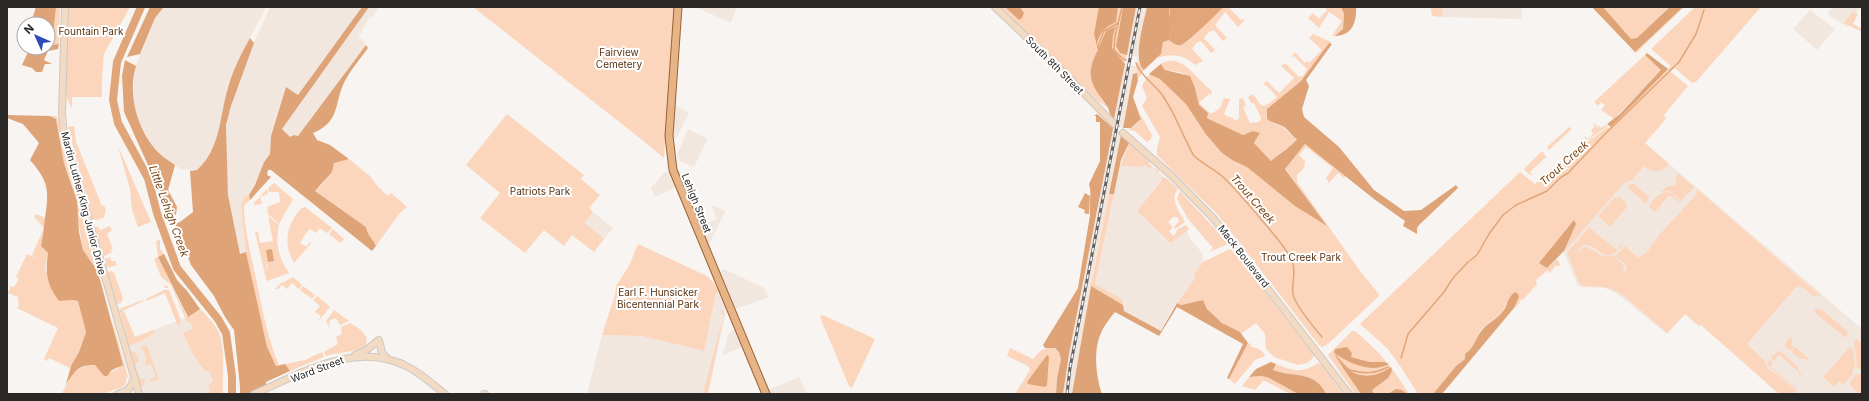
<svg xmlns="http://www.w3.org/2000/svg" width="1869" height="401" viewBox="0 0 1869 401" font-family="Inter,sans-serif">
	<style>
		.built { fill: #f2e7df }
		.green { fill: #fcd6bc }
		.forest { fill: #dea478 }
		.water { fill: #e0a67a }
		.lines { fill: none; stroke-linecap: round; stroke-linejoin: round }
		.stream { stroke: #e0a67a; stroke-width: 1.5 }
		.river { stroke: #e0a67a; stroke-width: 8 }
		.secondary-tunnel { stroke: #cecbc9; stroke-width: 6; stroke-dasharray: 6 3; stroke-linecap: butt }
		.secondary-casing { stroke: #ccc8c6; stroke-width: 8 }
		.primary-casing { stroke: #9a6232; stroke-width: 9 }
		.secondary { stroke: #f3dac3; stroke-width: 6 }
		.primary { stroke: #e7b488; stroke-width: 7 }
		.rail-casing { stroke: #666462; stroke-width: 3 }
		.rail { stroke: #fff; stroke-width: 1.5; stroke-dasharray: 4.5; stroke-linecap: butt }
		.labels { text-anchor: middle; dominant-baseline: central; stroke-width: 4; stroke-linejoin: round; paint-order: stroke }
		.park-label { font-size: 10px; fill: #57310f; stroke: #fff }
		.street-label { font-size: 10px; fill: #2a2827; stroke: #fff }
		.water-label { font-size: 11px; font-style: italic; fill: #7a4411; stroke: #fff }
	</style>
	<rect width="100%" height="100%" fill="#f7f4f1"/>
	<g class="built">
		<polygon points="164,7 266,7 237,63 228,89 216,143 202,165 197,170 180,169 160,154 151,144 140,124 134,106 133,89 135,68 155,18"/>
		<polygon points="270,7 362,7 298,95 286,87 271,135 270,154 264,162 255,185 249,195 244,197 241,204 246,252 240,254 228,195 226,126 231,106 254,43"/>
		<polygon points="369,7 378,7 373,18 370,16 360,34 358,34 360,35 358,38 362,39 366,45 298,136 294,135 290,138 282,129"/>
		<polygon points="695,7 737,7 731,22 729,22"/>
		<polygon points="1136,7 1147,7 1138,57 1127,55"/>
		<polygon points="1443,7 1522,7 1522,19 1442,17"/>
		<polygon points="1833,7 1860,7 1848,27 1827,14"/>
		<polygon points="1810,10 1835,29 1817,50 1793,29"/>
		<polygon points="1125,64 1136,66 1137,73 1133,75 1123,128 1114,119"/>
		<polygon points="674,105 689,113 676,139 673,137"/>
		<polygon points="1113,128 1121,135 1094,273 1072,394 1063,394 1069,354"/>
		<polygon points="688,129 706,138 707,140 694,167 680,161 677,155"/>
		<polygon points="1645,143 1862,329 1862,394 1779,394 1701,325 1699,326 1685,314 1667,334 1616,293 1605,288 1582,287 1578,286 1561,246"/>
		<polygon points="1124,165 1145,165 1152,167 1166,178 1163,178 1155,187 1137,211 1169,243 1187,230 1190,239 1203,254 1203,262 1193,276 1195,278 1172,309 1161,331 1124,311 1095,284 1120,167"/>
		<polygon points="665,172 672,174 676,187 655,197 651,188"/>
		<polygon points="713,205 725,211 710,243 707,244 698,227 717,219 712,207"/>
		<polygon points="593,212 613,228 604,239 585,223"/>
		<polygon points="724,269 764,288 768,295 767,298 735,309 720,274 721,271"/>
		<polygon points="719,292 726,312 708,394 587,394 602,335 642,336 704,351 716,293"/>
		<polygon points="188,317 200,324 209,371 213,382 210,394 142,394 127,344 154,333 153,330"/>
		<polygon points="733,330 737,331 743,347 723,355 728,335"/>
		<polygon points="799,377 807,394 770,394 768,390"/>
	</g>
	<g class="green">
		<polygon points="56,7 60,7 59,44 56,45 52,45"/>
		<polygon points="68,7 130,7 104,54 102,80 102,97 72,97 72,109 66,96"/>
		<polygon points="473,7 675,7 664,158 646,143"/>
		<polygon points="1001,7 1135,7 1125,64 1100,98 1108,108 1098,101"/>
		<path d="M1170 7H1228L1241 20 1243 19 1245 20 1238 27 1225 12 1215 25 1227 38 1223 41 1214 30 1209 32 1204 38 1215 50 1211 53 1201 41 1196 43 1192 49 1203 61 1195 65C1184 55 1172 53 1158 58L1163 42 1169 40Z"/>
		<polygon points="1324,7 1341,7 1344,14 1343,29 1335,36 1332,36 1342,21 1329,12 1319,28 1308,18 1313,13 1319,19 1327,10"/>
		<polygon points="1431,7 1443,7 1442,17 1432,16"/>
		<polygon points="1592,7 1684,7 1636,53"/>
		<path d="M1695 7H1761L1696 82 1692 83 1675 68 1672 70 1671 72 1688 86 1664 115 1666 119 1645 143 1669 164C1662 173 1652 173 1644 166L1632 180 1624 183 1564 252 1576 224 1547 268 1557 259 1561 266H1555L1550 273 1548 270 1536 280 1537 284 1523 300 1521 299 1519 301 1520 303 1514 308 1506 303C1503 317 1492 319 1483 328 1474 338 1477 346 1465 354V359L1456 366 1433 394H1418L1400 366 1388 349 1360 324 1520 172 1535 184 1557 164 1560 173 1567 169 1569 170V169L1567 167 1560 171 1559 167 1584 144 1608 127 1609 128 1671 66 1651 49Z"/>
		<polygon points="1853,12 1858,14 1853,24 1862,29 1862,32 1844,23"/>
		<path d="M1313 34 1331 42 1301 81 1267 109 1274 124C1288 127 1286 133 1297 139 1289 148 1280 153 1271 161L1254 143 1260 134 1253 131 1243 135 1206 117 1208 113 1199 105 1195 88 1183 73 1165 70 1164 67 1153 70 1326 225 1285 168 1305 144 1346 176 1344 178 1338 173 1329 183 1326 178 1333 168 1306 147 1299 155 1305 161 1304 168 1297 175V182L1360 271 1379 294V296L1328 344 1322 347 1319 345 1217 214 1157 155V148L1160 137 1142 106 1147 98 1142 86C1153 66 1169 50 1190 70 1198 77 1204 85 1212 91L1211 95 1209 94 1199 103 1211 114 1220 108 1224 98 1230 99 1224 114 1226 116 1233 118 1235 121 1239 118V99L1243 98 1246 106 1243 107 1250 123 1259 122 1261 118 1254 103H1251L1248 97 1253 94C1263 107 1260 111 1277 97L1268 87 1263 84 1267 81 1279 93 1294 78 1281 66 1285 63 1299 77 1303 76 1307 69 1294 56 1290 58 1295 52 1305 63 1307 61 1309 63 1322 50 1309 38Z"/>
		<polygon points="1645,55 1662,70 1614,119 1601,110 1605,105 1601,102 1598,106 1594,102"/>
		<polygon points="1138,57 1138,62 1144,70 1138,79 1136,66"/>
		<polygon points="507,114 584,175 581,179 600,195 589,208 593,212 585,223 604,239 594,252 572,235 564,246 544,230 525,253 480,218 500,193 466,165"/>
		<path d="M1141 115 1152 135 1151 139 1147 142 1135 131 1127 129C1133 128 1137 124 1141 119Z"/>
		<polygon points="50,116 56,116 58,119 63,149 101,283 96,269 83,250 72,183 64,163 56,119"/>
		<polygon points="1593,122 1601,128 1606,125 1608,126 1586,141 1585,139 1585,136 1588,139 1593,134 1591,131 1594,127 1592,123 1600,130"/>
		<polygon points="74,126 76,142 102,206 104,205 106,210 104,217 98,220 92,219 68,127"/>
		<polygon points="1569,127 1572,129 1549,150 1547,147"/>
		<path d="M1129 143 1150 162 1149 164 1159 171V174L1153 167 1149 168 1145 165C1138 170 1128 163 1120 167Z"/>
		<polygon points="118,146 151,222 138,227 132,210 130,189"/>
		<polygon points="1542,151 1548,159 1546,157 1530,172 1533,175 1530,175 1524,169"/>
		<path d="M349 159 371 177 378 187 388 196 391 193 407 207 399 214 376 246C373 239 367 235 366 227L315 191 323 184 334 163Z"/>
		<polygon points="1679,174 1694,187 1681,201 1670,191 1660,192 1668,186 1675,186 1677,175"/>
		<path d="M1163 178H1166L1178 189C1169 199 1180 212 1185 222L1175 229 1174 227 1179 221 1177 217H1173L1168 222 1173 227 1169 232 1174 236 1178 229 1186 225 1189 229 1170 243 1137 211Z"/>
		<polygon points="274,183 293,199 279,224 268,214 267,207 280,202 279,192 269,192 268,188"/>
		<polygon points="1630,184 1634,184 1649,197 1646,204 1627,187"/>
		<polygon points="267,189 268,194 260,197 262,204 254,205 256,214 254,203"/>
		<path d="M1697 189 1819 295 1813 296 1802 287 1800 288 1797 286 1747 344 1764 360 1767 367 1796 391 1793 394H1779L1701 325 1699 326 1685 314 1667 333 1624 296C1618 292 1611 288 1603 287 1596 285 1584 289 1579 283L1567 253 1589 227 1617 250 1622 244 1623 245C1603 269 1601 244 1584 245L1579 249 1577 254 1582 248 1587 247 1602 256H1614L1625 267 1623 270 1624 272 1627 269 1626 265 1615 256 1625 246 1638 258 1648 251 1658 236 1695 196Z"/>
		<polygon points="1180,191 1227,242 1226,245 1209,252 1213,248 1188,219 1177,199"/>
		<polygon points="1664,192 1671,193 1680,202 1677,204 1679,202 1669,195 1655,212 1649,207 1649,205 1657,196"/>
		<polygon points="1109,194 1114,194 1095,284 1122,299 1123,305 1091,286"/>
		<path d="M249 195 250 200 244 205C244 230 251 254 256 278 262 308 267 337 279 365L276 366 267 347 257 304 246 252 241 204 244 197Z"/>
		<polygon points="1619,196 1626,203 1627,207 1610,227 1598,216 1615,197 1617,198"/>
		<path d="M305 207 332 228 327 233 320 228 316 233 310 229 306 233 300 243 306 247 309 243 312 242 294 263C285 248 285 230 296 215 298 212 300 208 305 207Z"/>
		<polygon points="36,214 45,218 46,226 41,246 48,253 45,268 59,301 73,300 79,301 86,332 79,352 70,368 49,358 47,361 44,359 58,328 17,308 19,306 18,297 8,293 11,286 14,287 19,279 16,277 27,254 37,258 32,255 44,228 34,217"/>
		<path d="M268 216 279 225C275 243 278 257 289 273L267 281 264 271 267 269 268 265 267 264 266 269 264 270 255 232H258L260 243 273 241Z"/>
		<polygon points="98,226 100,230 110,226 112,230 107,234 113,249 111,250 112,252 103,257 95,228"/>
		<polygon points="333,229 344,239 340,243 329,234"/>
		<path d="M160 240V249L164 254 158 257 187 317 200 309C206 315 214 323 218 331 226 346 222 377 223 394H205L210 391 208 385 213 382 209 371H206C195 361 189 346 183 333L192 329 193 327 190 322H187L171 285 161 277 154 259 158 257 156 241Z"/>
		<polygon points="638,244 707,276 714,283 719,292 716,293 704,351 642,336 602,335 615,295 616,286 629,266"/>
		<polygon points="1764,245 1821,294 1821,295"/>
		<path d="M1230 249 1232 250 1314 355 1313 358 1307 363 1298 365 1274 357 1266 349 1265 334 1256 323 1242 333C1225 325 1210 318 1203 300L1181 305 1177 303 1195 278 1193 276 1203 262Z"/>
		<polygon points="110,257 111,261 115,261 117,265 107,268 104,259"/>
		<polygon points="111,271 114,273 123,298 121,303 117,304 107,272"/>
		<polygon points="293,277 302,285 299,289 292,283 287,289 282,285 278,289 275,289 280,284"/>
		<polygon points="167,285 181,320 180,325 177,324 165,293 146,301 146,299 164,290 169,290 168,288 165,288 164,286"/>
		<polygon points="303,286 315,295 312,299 300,290"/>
		<polygon points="317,296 330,307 317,323 321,316 315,312 320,306 313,300"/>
		<polygon points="143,300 144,301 122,311 124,311 135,337 153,330 154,333 139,342 129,346 119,309"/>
		<polygon points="1816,309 1821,309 1848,332 1846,338 1814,312"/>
		<polygon points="334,310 349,321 340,325 336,318 329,321 330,329 326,321"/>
		<polygon points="723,310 724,313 708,394 703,394 723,317 721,311"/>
		<polygon points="823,315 875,339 852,388 849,386 820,317"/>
		<path d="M112 320 129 380C128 390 118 391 109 394L126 387 129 382 127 376 125 386 102 394H62C70 377 75 365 95 365L104 376 119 368Z"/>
		<path d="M350 323C355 326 362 330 365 335 368 339 367 345 363 348 359 351 334 353 326 356L324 352 338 344 336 337 342 334 341 327Z"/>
		<path d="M1352 331H1355C1379 351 1393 368 1409 394H1355L1328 355Z"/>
		<polygon points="1790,337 1793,340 1791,345 1794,347 1790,351 1784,345"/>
		<polygon points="1856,339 1862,344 1862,372 1859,368 1857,368 1854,341"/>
		<path d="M1248 343 1251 344V347C1257 347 1264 351 1265 356L1255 360 1235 384 1229 379Z"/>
		<path d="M147 345 159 379 150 382V380L156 377 151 364 145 366C147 360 145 350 140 347Z"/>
		<path d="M1050 347C1067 350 1059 366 1057 377 1056 383 1057 388 1056 394H1015L1030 370 1028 366 1007 356 1010 348 1033 359 1040 351Z"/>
		<polygon points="1796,347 1809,359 1808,360 1799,358 1791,352"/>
		<polygon points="1850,347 1853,349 1855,368 1852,370 1853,374 1843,385 1839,381 1834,387 1823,377"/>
		<polygon points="135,351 139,361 135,364 140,378 145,380 144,385 141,386 131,352"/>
		<polygon points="1778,351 1780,351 1795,364 1803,377 1799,374 1799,372 1779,355 1774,361 1771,358"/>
		<polygon points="322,352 324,357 290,371 285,364 305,360"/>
		<polygon points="1770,360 1773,362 1770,366 1797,389 1796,390 1768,366 1767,363"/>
		<path d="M1318 363 1322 365 1343 394H1326C1315 370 1294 378 1273 370L1276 364C1294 371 1301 374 1318 363Z"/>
		<polygon points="1860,374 1862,374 1862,394 1859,394 1849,384 1855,375"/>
		<polygon points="1262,376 1269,378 1298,394 1290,394 1265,381 1263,381 1255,390 1242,386 1249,377"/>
	</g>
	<g class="forest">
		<polygon points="36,7 56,7 52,45 59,44 58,49 48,51 44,60 52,64 45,64 42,72 36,72 32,68 22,65 30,48 48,48 48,24 34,24 31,22"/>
		<polygon points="150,7 164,7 155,18 140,54 127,57"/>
		<path d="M362 7H369L282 129 290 137 294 135 298 136 366 45 368 48C361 58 352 68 346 79 333 102 342 121 313 133L317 140 330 145 349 159 334 163 332 172 315 191 366 227C367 235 373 239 376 246L372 251 271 170H268L267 175 271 177 250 200 249 195 255 185 264 162 270 154 271 136 286 87 298 95Z"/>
		<polygon points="1005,7 1020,7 1024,13 1022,18 1019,20"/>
		<path d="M1099 7H1118L1116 22C1105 27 1100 32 1097 44L1099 47 1106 31 1116 26 1113 35 1112 48 1125 64 1114 119C1109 116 1110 111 1107 106 1092 85 1084 76 1098 50L1094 34Z"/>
		<polygon points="1123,7 1136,7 1127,55 1120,53 1116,46"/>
		<path d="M1147 7H1170L1169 14 1172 26 1169 40 1163 42 1161 54 1144 70C1132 61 1144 21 1147 7Z"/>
		<path d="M1341 7H1356C1357 22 1352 36 1335 36L1343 29 1344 14Z"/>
		<polygon points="1592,7 1603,7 1631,39 1637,38 1670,7 1683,7 1635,52"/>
		<path d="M250 38 254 43 231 106 226 125 228 195 240 254 246 252 267 347 276 366 285 364 290 371 266 382V394H240V387L234 330 225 317 214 296 191 265 175 224 180 222 193 212 190 171 197 170C221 148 219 118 228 88 233 70 241 54 250 38Z"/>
		<path d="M1329 43 1332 44 1306 80 1309 86 1302 109 1304 117 1339 147 1374 190 1404 211 1421 210 1456 185 1458 188 1419 225 1417 228V234L1403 226 1405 221 1374 199 1305 144 1285 169 1327 226 1295 206 1247 167 1232 160 1221 152 1205 133 1186 104 1160 79 1149 74 1161 64 1165 70 1190 76 1195 88 1199 105 1208 113 1207 118 1243 135 1253 131 1260 133 1254 143 1271 161C1280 153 1290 148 1297 139 1291 136 1288 128 1282 126 1276 123 1272 123 1267 119V109L1301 81Z"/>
		<polygon points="1647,53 1668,69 1611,127 1607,124 1620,114 1661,70 1645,55"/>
		<path d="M125 60 136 66C127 95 138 132 159 153 164 158 170 161 175 165L168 190 177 207 176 214 169 219 162 196 124 112 122 76Z"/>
		<polygon points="1137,73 1138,80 1133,97 1141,119 1131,128 1123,128 1133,74"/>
		<path d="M1097 114 1113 128 1112 134 1069 354 1063 394H1056L1057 378 1061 359 1059 352 1055 348H1045L1043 345 1078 288 1090 215C1089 204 1092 194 1089 184L1100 161V122H1096V116H1094Z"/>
		<path d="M7 115 50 116 56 119 64 163 77 201 79 232 83 250 96 269 101 283 123 365 112 370 107 376H104L95 365C78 365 76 370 66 384L71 366 79 352 86 332 78 301 73 300 59 301C47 285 45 274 48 253L41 246C43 236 44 227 45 218 49 190 49 182 30 160L39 143 23 124 7 118Z"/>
		<polygon points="1121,135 1129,143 1121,160 1114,194 1109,194"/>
		<polygon points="1574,220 1576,224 1564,251 1547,268 1539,263"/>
		<polygon points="164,254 177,280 188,292 200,309 188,317 158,257"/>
		<path d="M1091 286 1123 305 1124 311 1161 331 1177 303 1181 305 1203 300 1207 309 1222 323 1240 332 1248 343 1229 379 1227 378 1243 344 1177 307 1159 336 1115 312C1110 318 1104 326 1101 333 1093 351 1096 376 1102 394H1072Z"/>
		<path d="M1515 292 1518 294 1519 297 1514 308 1442 394H1433L1456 366 1465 359V354C1476 346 1474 339 1483 329 1489 322 1498 319 1504 310 1508 303 1508 297 1515 292Z"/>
		<path d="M1347 347 1352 353 1351 357 1369 362H1384L1389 364C1370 374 1350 363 1334 353L1335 349Z"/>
		<path d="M1335 356C1350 377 1369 382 1391 367L1392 371 1388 378 1372 390 1374 394H1361Z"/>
		<path d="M1271 362 1276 364 1273 370C1294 378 1315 370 1326 394H1298L1269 378 1262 376 1249 377 1256 369Z"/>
		<polygon points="1396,389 1402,390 1407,394 1388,394"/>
	</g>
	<g class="water">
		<path d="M1170 7H1223C1220 12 1184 45 1181 45 1176 46 1173 43 1169 40L1172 26 1169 21Z"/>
		<polygon points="1085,193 1090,196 1089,214 1087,214 1084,213 1085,210 1078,207"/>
		<polygon points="272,249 274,261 268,262 266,250"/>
		<polygon points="1047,355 1049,357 1047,385 1045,387 1028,384 1027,382"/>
	</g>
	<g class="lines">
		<g class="stream">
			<polyline points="1122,7 1115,36 1114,50 1123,59 1126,60"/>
			<polyline points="1098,46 1104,31 1118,23"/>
			<path d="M1136 63C1141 77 1155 84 1163 96 1176 115 1183 137 1194 156 1203 164 1214 169 1222 176 1240 193 1255 212 1271 231 1278 240 1288 250 1292 261 1297 272 1291 283 1293 294 1294 303 1315 329 1322 337"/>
			<path d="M1336 356C1339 359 1345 368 1350 370 1364 374 1374 374 1388 367"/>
			<polyline points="1401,358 1408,334 1444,292 1453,278 1468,262 1477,255 1489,234 1503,215 1516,205 1547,191 1560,178 1568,173 1604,135 1679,62 1696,34 1704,10"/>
		</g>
		<polyline class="river" points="141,7 117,62 113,100 118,123 148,178 157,213 177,268 218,319 226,333 232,376 232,394"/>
		<polyline class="secondary-tunnel" points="1114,124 1123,133"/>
		<g class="secondary-casing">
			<g id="secondary">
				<polyline points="65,7 62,113 64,135 139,394"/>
				<polyline points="995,7 1068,77 1114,124"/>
				<polyline points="1123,133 1172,176 1213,218 1349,394"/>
				<polyline points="355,355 365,351 379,340 382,353 388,359"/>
				<polyline points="118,394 128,390 135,379"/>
				<path d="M254 394C301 374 356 339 408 367 422 374 433 385 445 394"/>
				<polyline points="484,394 485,394"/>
			</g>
		</g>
		<g class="primary-casing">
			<polyline id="primary" points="678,7 669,136 673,170 766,394"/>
		</g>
		<use href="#secondary" class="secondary"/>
		<use href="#primary" class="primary"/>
		<g class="rail-casing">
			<polyline id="rail" points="1067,394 1070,368 1140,7"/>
		</g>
		<use href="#rail" class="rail"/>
	</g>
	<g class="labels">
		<g class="park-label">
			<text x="91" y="31">Fountain Park</text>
			<text x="619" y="52">Fairview<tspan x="619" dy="12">Cemetery</tspan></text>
			<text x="540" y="191">Patriots Park</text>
			<text x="1301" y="257">Trout Creek Park</text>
			<text x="658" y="292">Earl F. Hunsicker<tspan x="658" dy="12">Bicentennial Park</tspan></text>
		</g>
		<g class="street-label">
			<text transform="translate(1055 65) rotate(45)">South 8th Street</text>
			<text transform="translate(84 203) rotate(75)">Martin Luther King Junior Drive</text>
			<text transform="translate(697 203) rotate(68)">Lehigh Street</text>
			<text transform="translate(1244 256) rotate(52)">Mack Boulevard</text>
			<text transform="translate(317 369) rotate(-21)">Ward Street</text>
		</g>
		<g class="water-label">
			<text transform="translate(1564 163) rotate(-42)">Trout Creek</text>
			<text transform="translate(1253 199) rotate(49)">Trout Creek</text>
			<text transform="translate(169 211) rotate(70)">Little Lehigh Creek</text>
		</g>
	</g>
	<rect width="1869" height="401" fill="none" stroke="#2a2827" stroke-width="16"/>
	<g transform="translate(36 36) rotate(315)"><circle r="19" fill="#ffffff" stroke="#aaa9a9"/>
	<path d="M0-3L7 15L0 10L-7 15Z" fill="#2e4aba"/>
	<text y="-6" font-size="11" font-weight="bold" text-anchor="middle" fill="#2a2827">N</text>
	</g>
</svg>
